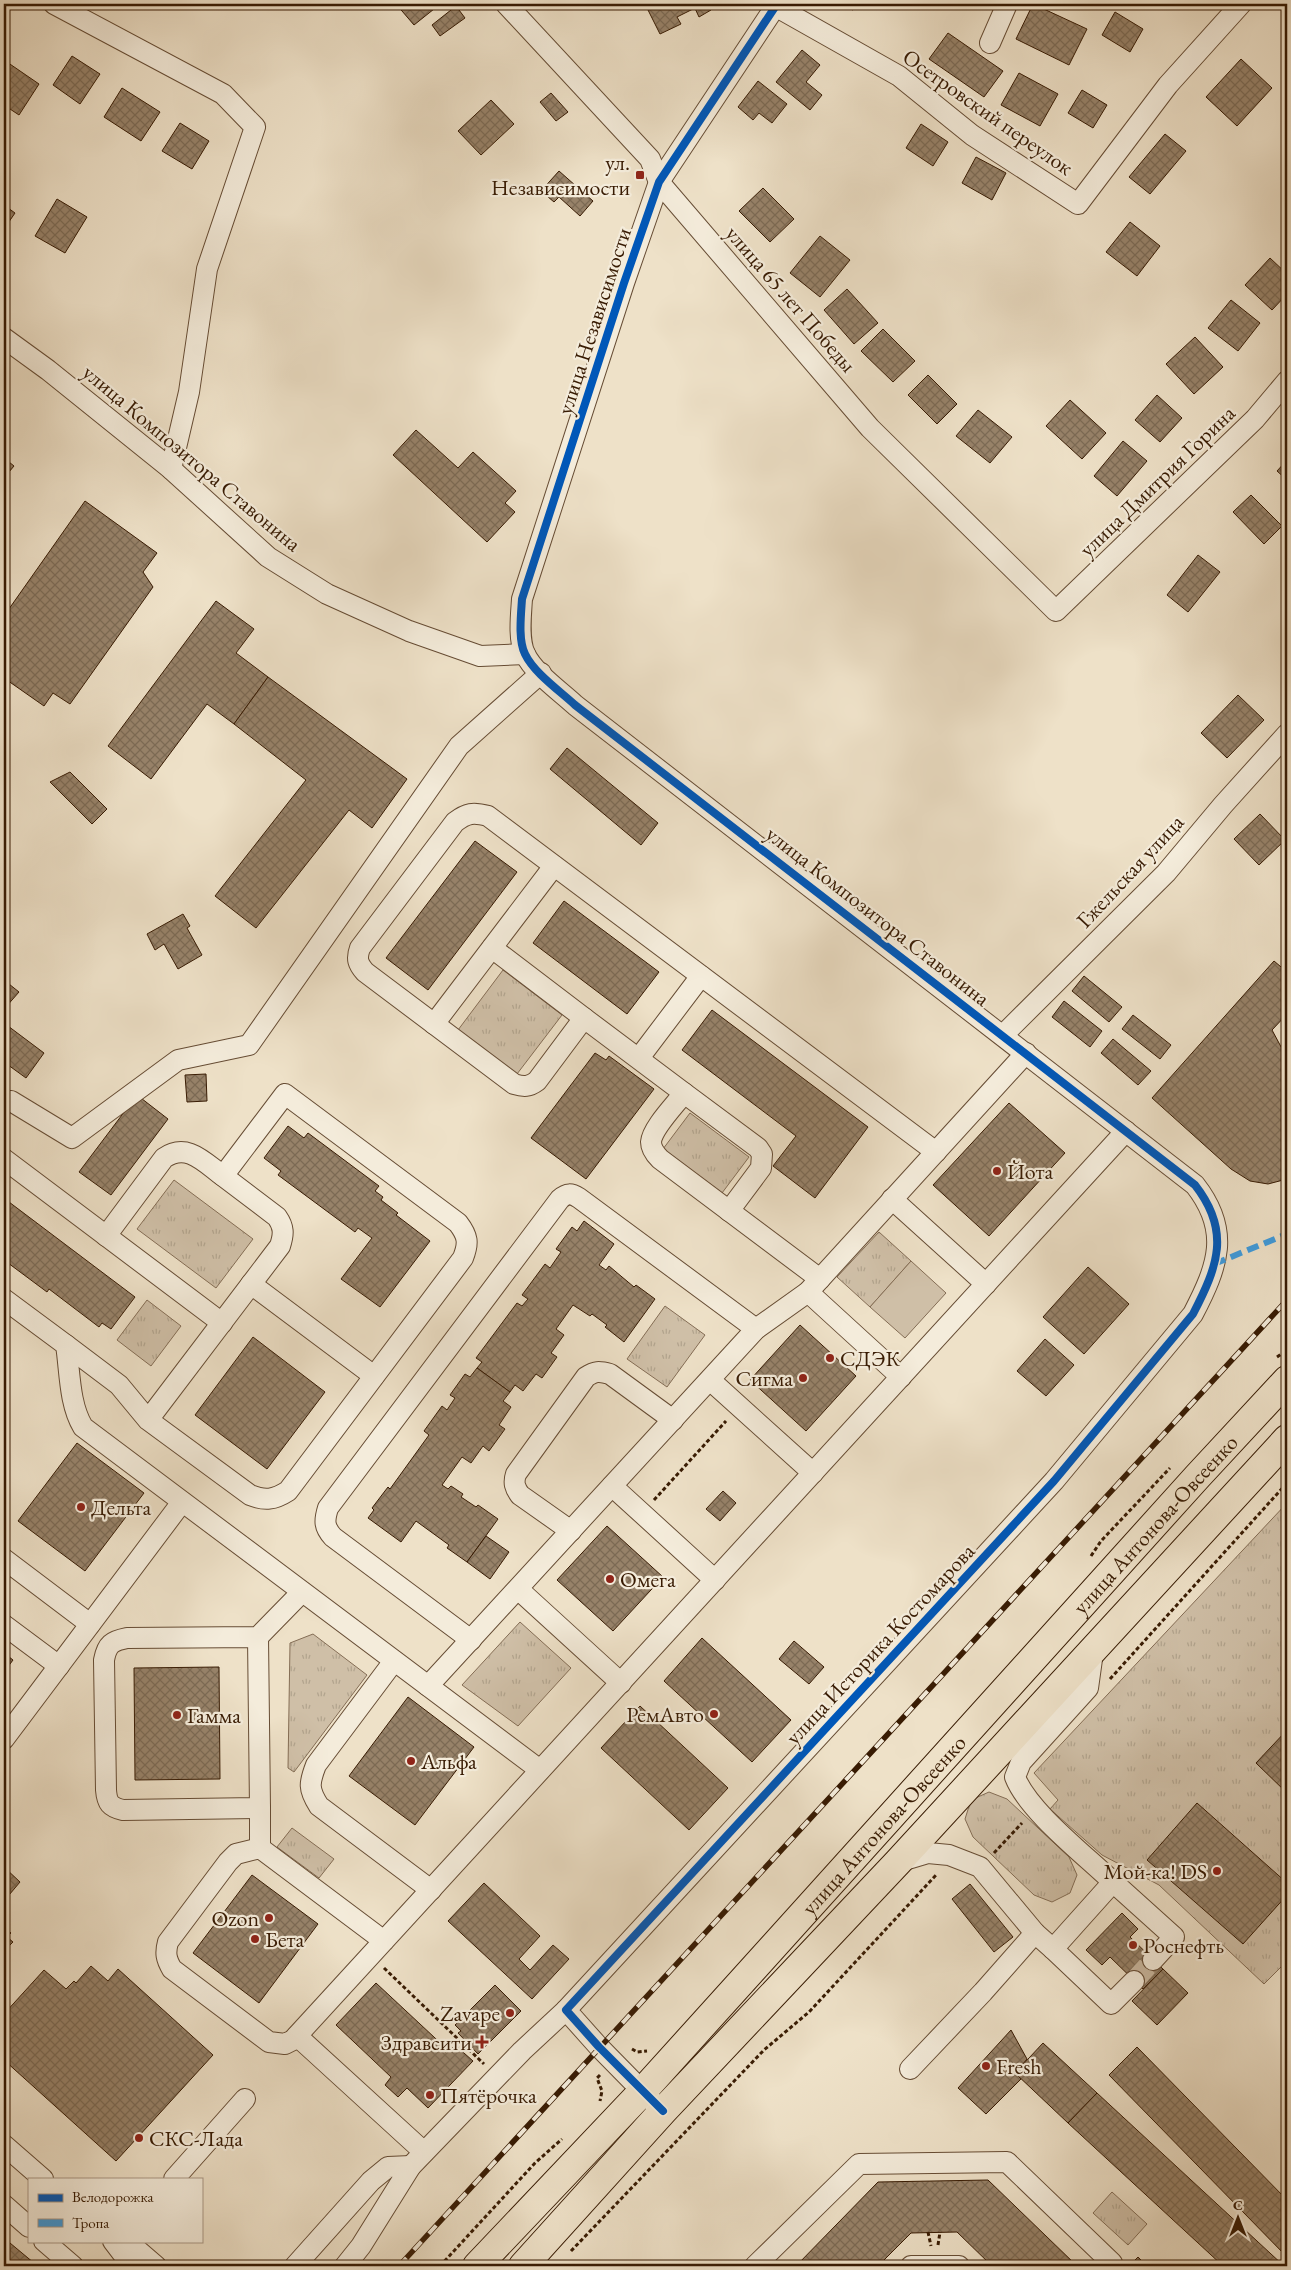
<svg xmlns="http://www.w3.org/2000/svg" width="1291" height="2270" viewBox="0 0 1291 2270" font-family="'EB Garamond',serif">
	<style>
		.grass { fill: url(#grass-tufts); stroke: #846d55 }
		.pitch { fill: #cfbfa7; stroke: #846d55 }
		.building { fill: url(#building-cross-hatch); stroke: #381b03 }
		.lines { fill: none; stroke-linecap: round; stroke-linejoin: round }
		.minor-tunnel { stroke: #cab9a1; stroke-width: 20; stroke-dasharray: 20 10; stroke-linecap: butt }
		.minor-casing { stroke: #664c34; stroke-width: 22 }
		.highway-casing { stroke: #381b03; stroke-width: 30 }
		.path { stroke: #381b03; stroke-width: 3; stroke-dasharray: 4 2.5; stroke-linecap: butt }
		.minor { stroke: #f4ecdb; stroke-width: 20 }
		.highway { stroke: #eee1c8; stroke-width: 28 }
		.rail-casing { stroke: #381b03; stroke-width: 5.5 }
		.rail { stroke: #f4ecdb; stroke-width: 4; stroke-dasharray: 11; stroke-linecap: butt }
		.quiet { stroke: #3e9bdd; stroke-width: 6; stroke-dasharray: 12 6; stroke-linecap: butt }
		.cycleway-casing { stroke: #f4ecdb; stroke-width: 11 }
		.cycleway { stroke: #0057b8; stroke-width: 8 }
		.poi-dot { fill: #8f2418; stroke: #f4ecdb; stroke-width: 2 }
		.labels { text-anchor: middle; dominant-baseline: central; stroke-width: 4.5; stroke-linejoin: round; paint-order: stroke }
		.street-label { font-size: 22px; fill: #381b03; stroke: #f4ecdb }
		.poi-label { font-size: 22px; fill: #381b03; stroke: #f4ecdb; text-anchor: start }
	</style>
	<defs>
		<pattern id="grass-tufts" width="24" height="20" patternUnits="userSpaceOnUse" patternTransform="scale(1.25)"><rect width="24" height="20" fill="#cfbfa7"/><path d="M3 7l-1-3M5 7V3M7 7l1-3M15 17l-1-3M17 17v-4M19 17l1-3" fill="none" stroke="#b2a48e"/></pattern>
		<pattern id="building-cross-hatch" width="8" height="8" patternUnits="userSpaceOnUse" patternTransform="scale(1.25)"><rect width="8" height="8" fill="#978269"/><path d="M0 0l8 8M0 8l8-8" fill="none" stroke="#7c6a54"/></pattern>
	</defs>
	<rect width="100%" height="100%" fill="#eee1c8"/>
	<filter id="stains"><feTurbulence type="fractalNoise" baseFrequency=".004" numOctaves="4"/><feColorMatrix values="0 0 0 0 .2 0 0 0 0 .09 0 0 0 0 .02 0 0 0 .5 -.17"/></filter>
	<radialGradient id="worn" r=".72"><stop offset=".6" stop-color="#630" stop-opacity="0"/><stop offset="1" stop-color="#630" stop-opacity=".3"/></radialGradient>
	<g class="grass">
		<polygon points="503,970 562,1015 517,1074 458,1030"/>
		<polygon points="690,1113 749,1157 722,1193 663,1149"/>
		<polygon points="174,1180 253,1239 216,1288 137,1229"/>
		<polygon points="879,1232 911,1261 870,1307 837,1277"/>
		<polygon points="147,1300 181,1326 151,1366 117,1340"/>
		<polygon points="665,1306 705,1335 667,1387 627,1359"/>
		<polygon points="1287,1503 1287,1961 1264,1984 1159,1885 1102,1855 1050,1809 1058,1800 1034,1773"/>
		<polygon points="520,1622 571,1668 518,1726 462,1685"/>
		<polygon points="313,1634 367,1675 294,1772 288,1768 290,1643"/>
		<polygon points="989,1792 1007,1799 1069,1857 1077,1875 1070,1893 1052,1902 1034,1895 973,1837 965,1819 971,1800"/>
		<polygon points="292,1828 334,1859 319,1878 277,1847"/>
		<polygon points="1112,2192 1147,2224 1128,2245 1093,2213"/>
	</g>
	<polygon class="pitch" points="911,1261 946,1293 905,1338 870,1307"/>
	<g class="building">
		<polygon points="396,4 438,4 439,5 414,25"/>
		<polygon points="645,4 693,4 695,8 677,17 681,24 660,34"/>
		<polygon points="693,4 708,4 711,10 699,17"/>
		<polygon points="841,4 856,4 853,10"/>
		<polygon points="1033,4 1087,29 1069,65 1016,39"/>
		<polygon points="456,6 465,18 440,36 432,25"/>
		<polygon points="1115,12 1143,29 1130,52 1102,35"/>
		<polygon points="948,33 1003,71 984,97 929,59"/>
		<polygon points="802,50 820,65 806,82 822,95 810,110 776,82"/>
		<polygon points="72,56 100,74 80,104 53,85"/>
		<polygon points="1241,59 1272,88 1237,126 1206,97"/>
		<polygon points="4,60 39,84 19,115 4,105"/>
		<polygon points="1019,73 1058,94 1040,126 1001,105"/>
		<polygon points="758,81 787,104 772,123 759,113 753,120 738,107"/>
		<polygon points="122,88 160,112 141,141 104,117"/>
		<polygon points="1082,90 1107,105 1093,128 1068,113"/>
		<polygon points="551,93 568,112 556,121 540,102"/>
		<polygon points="491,100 514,124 481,155 458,131"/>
		<polygon points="180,123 209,141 192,169 162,151"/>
		<polygon points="921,124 948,142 933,166 906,148"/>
		<polygon points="1165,134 1186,151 1150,194 1129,177"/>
		<polygon points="976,157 1006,173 992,200 962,183"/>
		<polygon points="559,171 593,201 580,216 559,197 554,202 541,191"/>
		<polygon points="763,188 794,219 770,242 739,211"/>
		<polygon points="57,199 87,217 65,253 35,236"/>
		<polygon points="4,205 15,213 4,229"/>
		<polygon points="1130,222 1160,246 1137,276 1106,252"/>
		<polygon points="820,236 850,260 820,297 790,273"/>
		<polygon points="1270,258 1287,274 1287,294 1272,310 1245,285"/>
		<polygon points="847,289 878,323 854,344 824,310"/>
		<polygon points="1231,300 1260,323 1238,351 1208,328"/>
		<polygon points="883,329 915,361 893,382 861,351"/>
		<polygon points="1195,337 1223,367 1194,394 1166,364"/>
		<polygon points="928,375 957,404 937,424 908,395"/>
		<polygon points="1157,395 1182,418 1160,442 1135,420"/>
		<polygon points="1070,400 1106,433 1082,459 1046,426"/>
		<polygon points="978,410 1012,437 990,463 956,436"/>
		<polygon points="416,430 458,468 473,452 516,491 505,503 515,512 487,542 393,455"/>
		<polygon points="1123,441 1147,461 1117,496 1094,476"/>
		<polygon points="4,458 14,466 4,478"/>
		<polygon points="1287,460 1287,480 1277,471"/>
		<polygon points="1251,495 1282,526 1264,544 1233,512"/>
		<polygon points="85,501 157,553 143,572 153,587 70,704 53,693 44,706 4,678 4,616"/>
		<polygon points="1198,555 1220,572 1188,612 1167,595"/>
		<polygon points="216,601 254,629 236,653 268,677 234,724 207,704 151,779 108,746"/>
		<polygon points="268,677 407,779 372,828 349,810 256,928 215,896 306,780 234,724"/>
		<polygon points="1238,695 1264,720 1227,758 1201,733"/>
		<polygon points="567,748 658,823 641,845 550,769"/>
		<polygon points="70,772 107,809 92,824 50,782"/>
		<polygon points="1260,814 1285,840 1259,865 1234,839"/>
		<polygon points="475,841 517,872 428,990 386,958"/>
		<polygon points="564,901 659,972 627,1014 533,943"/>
		<polygon points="183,914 190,926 187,928 202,955 178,969 164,944 155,950 147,934"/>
		<polygon points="1274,961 1287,972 1287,1014 1272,1030 1287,1058 1287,1179 1268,1184 1250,1181 1231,1169 1152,1098"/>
		<polygon points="1084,976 1122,1007 1109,1022 1072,991"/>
		<polygon points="4,980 19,992 5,1008 4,1007"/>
		<polygon points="1064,1001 1102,1031 1090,1047 1052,1017"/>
		<polygon points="712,1010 868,1127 815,1198 773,1166 796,1136 682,1050"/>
		<polygon points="1133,1015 1171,1045 1160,1059 1122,1029"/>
		<polygon points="4,1023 44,1053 26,1078 4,1062"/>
		<polygon points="1113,1039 1151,1071 1138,1085 1101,1053"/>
		<polygon points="595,1053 606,1060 609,1056 654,1089 586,1179 531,1138"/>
		<polygon points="206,1074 207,1101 187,1102 185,1075"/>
		<polygon points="137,1095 168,1119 111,1195 79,1172"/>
		<polygon points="1009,1103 1065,1153 989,1236 933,1185"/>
		<polygon points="288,1126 304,1138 308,1133 379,1186 375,1191 383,1197 381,1200 398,1213 396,1215 430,1241 380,1307 341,1279 372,1238 358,1228 355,1232 278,1175 281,1171 264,1158"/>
		<polygon points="9,1202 135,1297 111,1329 102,1323 99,1327 49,1289 47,1292 4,1260 4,1206 5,1207"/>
		<polygon points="584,1221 614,1244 599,1265 606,1270 609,1266 634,1287 636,1285 655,1299 624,1342 605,1327 607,1325 592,1314 590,1316 573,1305 556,1329 564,1335 551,1353 557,1357 542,1378 536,1374 523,1391 515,1385 510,1392 477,1368 482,1362 476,1358 517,1303 522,1306 528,1299 522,1295 545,1264 550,1268 561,1252 556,1249 572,1227 577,1231"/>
		<polygon points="1088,1267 1129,1304 1084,1354 1043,1317"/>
		<polygon points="800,1325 856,1376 806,1431 750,1380"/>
		<polygon points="253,1337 325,1392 267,1469 195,1415"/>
		<polygon points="1045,1339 1074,1365 1046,1396 1017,1371"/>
		<polygon points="477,1368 510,1392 503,1401 511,1407 499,1425 505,1429 489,1451 483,1446 471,1463 462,1457 442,1485 448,1489 451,1486 463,1494 461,1497 476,1507 478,1505 498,1519 467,1562 447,1548 449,1545 416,1521 401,1542 368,1518 374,1510 372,1508 388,1487 390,1489 429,1435 424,1431 442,1406 447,1410 455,1398 450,1395 465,1374 470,1377"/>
		<polygon points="77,1443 144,1493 85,1571 18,1521"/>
		<polygon points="723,1491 736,1503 720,1521 706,1509"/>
		<polygon points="607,1526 663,1577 613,1631 557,1580"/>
		<polygon points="486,1536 509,1552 490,1579 467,1562"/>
		<polygon points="702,1638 791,1720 752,1762 664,1681"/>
		<polygon points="794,1641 824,1667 809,1684 779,1659"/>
		<polygon points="4,1653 13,1660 4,1672"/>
		<polygon points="219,1667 220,1779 135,1780 134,1668"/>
		<polygon points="408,1697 474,1747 415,1825 349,1776"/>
		<polygon points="640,1706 728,1788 689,1830 601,1748"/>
		<polygon points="1287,1730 1287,1793 1256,1763"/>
		<polygon points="1197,1803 1287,1883 1287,1895 1243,1944 1147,1860"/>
		<polygon points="4,1867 20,1882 4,1901"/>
		<polygon points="252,1875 318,1924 259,2003 193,1953"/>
		<polygon points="484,1883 540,1936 519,1959 530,1970 553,1945 569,1959 532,1999 448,1921"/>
		<polygon points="970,1884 1013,1937 994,1952 952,1899"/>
		<polygon points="1122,1913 1138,1929 1130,1937 1163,1969 1143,1989 1110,1957 1102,1965 1086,1950"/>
		<polygon points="4,1926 11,1933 7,1937 13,1942 4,1951"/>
		<polygon points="91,1966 108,1981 118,1969 213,2055 116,2161 4,2060 4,2014 44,1970 66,1989 74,1981 76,1983"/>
		<polygon points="1163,1969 1188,1993 1157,2025 1132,2001"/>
		<polygon points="376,1983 449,2051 455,2045 473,2061 428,2108 407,2088 398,2097 385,2085 391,2077 336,2025"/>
		<polygon points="495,1985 521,2011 478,2054 458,2033 461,2031 455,2025"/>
		<polygon points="1011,2030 1027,2059 1015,2073 1021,2079 986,2114 958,2088"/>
		<polygon points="1043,2043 1097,2093 1068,2123 1015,2073"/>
		<polygon points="1137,2047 1287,2200 1287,2257 1109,2075"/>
		<polygon points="1097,2093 1284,2266 1223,2266 1068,2123"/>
		<polygon points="988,2180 1075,2264 1072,2266 992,2266 957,2232 911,2233 878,2266 796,2266 878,2182"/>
		<polygon points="4,2238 34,2263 31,2266 4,2266"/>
		<polygon points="1138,2257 1147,2266 1129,2266"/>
	</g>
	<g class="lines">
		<polyline class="minor-tunnel" points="1134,1981 1153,1960"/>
		<g class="minor-casing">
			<g id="minor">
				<polyline points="54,4 223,94 255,127 207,269 189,392 171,469"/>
				<polyline points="506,4 650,159 659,182 870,428 1056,611 1255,419 1287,381"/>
				<polyline points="775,6 899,76 972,135 1078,204 1168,85 1241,4"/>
				<polyline points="990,43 1007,4"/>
				<polyline points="4,338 48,370 171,469 268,557 327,594 409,631 480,656 525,654"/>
				<polyline points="492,948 584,1018"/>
				<polyline points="434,1024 554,866"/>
				<polyline points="1003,1035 1166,873 1223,805 1287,734"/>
				<polyline points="639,1058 701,976"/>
				<polyline points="684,1093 758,1148 762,1154 761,1168 729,1211"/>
				<polyline points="11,1101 72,1138 178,1060 249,1045 459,746 541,673"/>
				<polyline points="4,1159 222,1323"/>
				<polyline points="892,1199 986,1284"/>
				<path d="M106 1236 164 1158C187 1142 204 1162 223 1176"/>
				<path d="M820 1279 660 1159C655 1154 651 1149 651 1142 652 1128 676 1104 684 1093L584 1018 537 1081C529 1087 524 1087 514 1084L365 972C358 964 356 959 360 948L455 822C467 813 473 812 488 816L936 1152"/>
				<polyline points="251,1284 374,1376"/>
				<polyline points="808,1292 901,1377"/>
				<path d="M4 1299 66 1345C70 1371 69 1404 83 1427L540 1770"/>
				<path d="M66 1345 119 1385 148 1420 250 1495C265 1501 274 1500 288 1491L463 1258C469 1243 468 1236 458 1223L285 1094 223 1176 277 1217C284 1227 284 1234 280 1246L148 1420"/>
				<polyline points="710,1380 813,1473"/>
				<polyline points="612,1486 715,1580"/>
				<path d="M571 1531 520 1495C515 1488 513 1483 516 1474L586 1377C595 1371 599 1371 610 1374L673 1420"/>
				<polyline points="4,1559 90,1624"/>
				<polyline points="518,1589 621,1683"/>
				<polyline points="4,1625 59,1666"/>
				<path d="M258 1637 260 1808 123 1810C110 1807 107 1803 106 1790L104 1660C107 1644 112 1641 127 1638L258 1637 302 1592"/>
				<path d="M471 1640 333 1537C324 1527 324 1521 328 1508L560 1199C567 1193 571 1193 579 1198L756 1329"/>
				<path d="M394 1661 316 1765C309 1783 308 1789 319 1806L431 1890"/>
				<polyline points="428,1686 756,1329 808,1292 1026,1053"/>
				<polyline points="4,1739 182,1502"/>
				<polyline points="260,1808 260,1848"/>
				<path d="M898 1862 928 1853 949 1855 980 1867 1035 1933 1053 1949 1113 1882C1085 1855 1028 1811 1015 1777L1021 1762 1088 1688 1093 1652"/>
				<polyline points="1113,1882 1174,1937 1153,1960"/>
				<path d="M384 1941 260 1848 236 1854 228 1862 168 1942C165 1953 166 1959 172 1969L269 2042 285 2044 293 2040 1126 1131"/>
				<polyline points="1053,1949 1111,2004 1134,1981"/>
				<polyline points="297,2036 424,2152"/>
				<polyline points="910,2069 983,1992 1035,1933"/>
				<path d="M652 2101 599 2047 566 2010 1054 1481 1193 1314C1218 1266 1231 1231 1195 1185L575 705C560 691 534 673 525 654 518 640 521 615 522 599L624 283 659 182 777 4"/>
				<polyline points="4,2145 43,2179"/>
				<polyline points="174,2179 245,2099"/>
				<polyline points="4,2205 29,2227"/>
				<polyline points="44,2241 73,2266"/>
				<polyline points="113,2241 132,2266"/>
				<polyline points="127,2241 156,2266"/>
				<polyline points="295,2266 371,2181 388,2167 411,2166"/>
				<polyline points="345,2266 361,2246 411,2166 522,2051 566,2010"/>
				<polyline points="755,2266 859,2164 1007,2162 1112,2263 1109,2266"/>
				<polyline points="911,2266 959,2266"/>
			</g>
		</g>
		<g class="highway-casing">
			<g id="highway">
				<path id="s1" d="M477 2266 642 2092 1197 1477 1287 1380"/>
				<polyline points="523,2266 663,2111 898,1862 1287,1439"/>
			</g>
		</g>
		<g class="path">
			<polyline points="1277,1357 1287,1350"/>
			<polyline points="654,1500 726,1421"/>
			<polyline points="1091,1556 1101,1541 1170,1468"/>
			<polyline points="1110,1679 1287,1483"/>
			<polyline points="994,1853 1022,1823"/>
			<polyline points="384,1968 484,2064"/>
			<polyline points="632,2049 637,2052 647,2051"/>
			<polyline points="600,2075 597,2078 602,2091 600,2101"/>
			<polyline points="928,2232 931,2246"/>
			<polyline points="938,2245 940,2232"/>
			<polyline points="571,2251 764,2050 809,2012 937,1874"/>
			<polyline points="440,2266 535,2163 562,2139"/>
		</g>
		<use href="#minor" class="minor"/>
		<use href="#highway" class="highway"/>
		<g class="rail-casing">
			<polyline id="rail" points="399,2266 1287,1300"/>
		</g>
		<use href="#rail" class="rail"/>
		<polyline class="quiet" points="1214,1264 1287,1234"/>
		<g class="cycleway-casing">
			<path id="cycleway" d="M663 2111 599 2047 566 2010 1054 1481 1193 1314C1218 1266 1231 1231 1195 1185L575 705C560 691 534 673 525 654 518 640 521 615 522 599L624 283 659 182 777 4"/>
		</g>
		<use href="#cycleway" class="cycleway"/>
	</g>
	<g class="poi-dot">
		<rect x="635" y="170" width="10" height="10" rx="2.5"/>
		<circle cx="997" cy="1171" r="5"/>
		<circle cx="830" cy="1358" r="5"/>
		<circle cx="803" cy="1378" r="5"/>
		<circle cx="81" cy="1507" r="5"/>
		<circle cx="610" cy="1579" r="5"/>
		<circle cx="714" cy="1714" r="5"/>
		<circle cx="177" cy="1715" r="5"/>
		<circle cx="411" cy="1761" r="5"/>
		<circle cx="1217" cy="1871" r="5"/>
		<circle cx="269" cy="1918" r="5"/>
		<circle cx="255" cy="1939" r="5"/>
		<circle cx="1133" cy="1945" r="5"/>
		<circle cx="510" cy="2013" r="5"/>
		<path d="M479.5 2034.5h5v5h5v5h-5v5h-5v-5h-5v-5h5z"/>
		<circle cx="986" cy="2066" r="5"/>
		<circle cx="430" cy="2095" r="5"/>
		<circle cx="139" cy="2138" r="5"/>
	</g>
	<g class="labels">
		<g class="street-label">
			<text transform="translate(988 112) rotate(35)">Осетровский переулок</text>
			<text transform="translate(791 299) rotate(49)">улица 65 лет Победы</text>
			<text transform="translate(594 321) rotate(-72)">улица Независимости</text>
			<text transform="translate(192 458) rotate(40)">улица Композитора Ставонина</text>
			<text transform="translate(1157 481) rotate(-44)">улица Дмитрия Горина</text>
			<text transform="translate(1130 871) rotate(-47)">Гжельская улица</text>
			<text transform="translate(878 916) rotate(38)">улица Композитора Ставонина</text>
			<text stroke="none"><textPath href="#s1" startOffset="1005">улица Антонова-Овсеенко</textPath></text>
			<text transform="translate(880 1644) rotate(-47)">улица Историка Костомарова</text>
			<text stroke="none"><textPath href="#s1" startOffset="600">улица Антонова-Овсеенко</textPath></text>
		</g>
		<g class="poi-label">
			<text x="630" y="162" text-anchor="end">ул.<tspan x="630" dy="25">Независимости</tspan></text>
			<text x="1007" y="1171">Йота</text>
			<text x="840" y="1358">СДЭК</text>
			<text x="793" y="1378" text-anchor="end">Сигма</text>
			<text x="91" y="1507">Дельта</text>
			<text x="620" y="1579">Омега</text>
			<text x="704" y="1714" text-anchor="end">РемАвто</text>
			<text x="187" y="1715">Гамма</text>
			<text x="421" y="1761">Альфа</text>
			<text x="1207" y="1871" text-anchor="end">Мой-ка! DS</text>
			<text x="259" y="1918" text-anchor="end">Ozon</text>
			<text x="265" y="1939">Бета</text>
			<text x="1143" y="1945">Роснефть</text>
			<text x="500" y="2013" text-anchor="end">Zavape</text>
			<text x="472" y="2042" text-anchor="end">Здравсити</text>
			<text x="996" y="2066">Fresh</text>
			<text x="440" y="2095">Пятёрочка</text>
			<text x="149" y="2138">СКС-Лада</text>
		</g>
	</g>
	<rect width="1291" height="2270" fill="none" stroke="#eee1c8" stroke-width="20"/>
	<rect x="5" y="5" width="1281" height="2260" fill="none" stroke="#381b03" stroke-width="2.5"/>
	<rect x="10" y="10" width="1271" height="2250" fill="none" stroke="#381b03"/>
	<rect x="28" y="2178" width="175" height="65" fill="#f4ecdb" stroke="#a99885"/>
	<rect x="38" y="2194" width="25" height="8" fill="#0057b8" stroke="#a99885"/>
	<text x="72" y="2202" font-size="15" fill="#381b03">Велодорожка</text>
	<rect x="38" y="2219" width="25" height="8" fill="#3e9bdd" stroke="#a99885"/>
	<text x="72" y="2228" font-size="15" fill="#381b03">Тропа</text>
	<g transform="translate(1238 2218)" stroke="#f4ecdb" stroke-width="4" paint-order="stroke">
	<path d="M0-4L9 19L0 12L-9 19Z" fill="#381b03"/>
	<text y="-8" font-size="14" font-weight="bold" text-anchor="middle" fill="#381b03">С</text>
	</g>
	<rect width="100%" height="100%" filter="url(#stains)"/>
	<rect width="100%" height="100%" fill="url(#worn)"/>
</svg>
